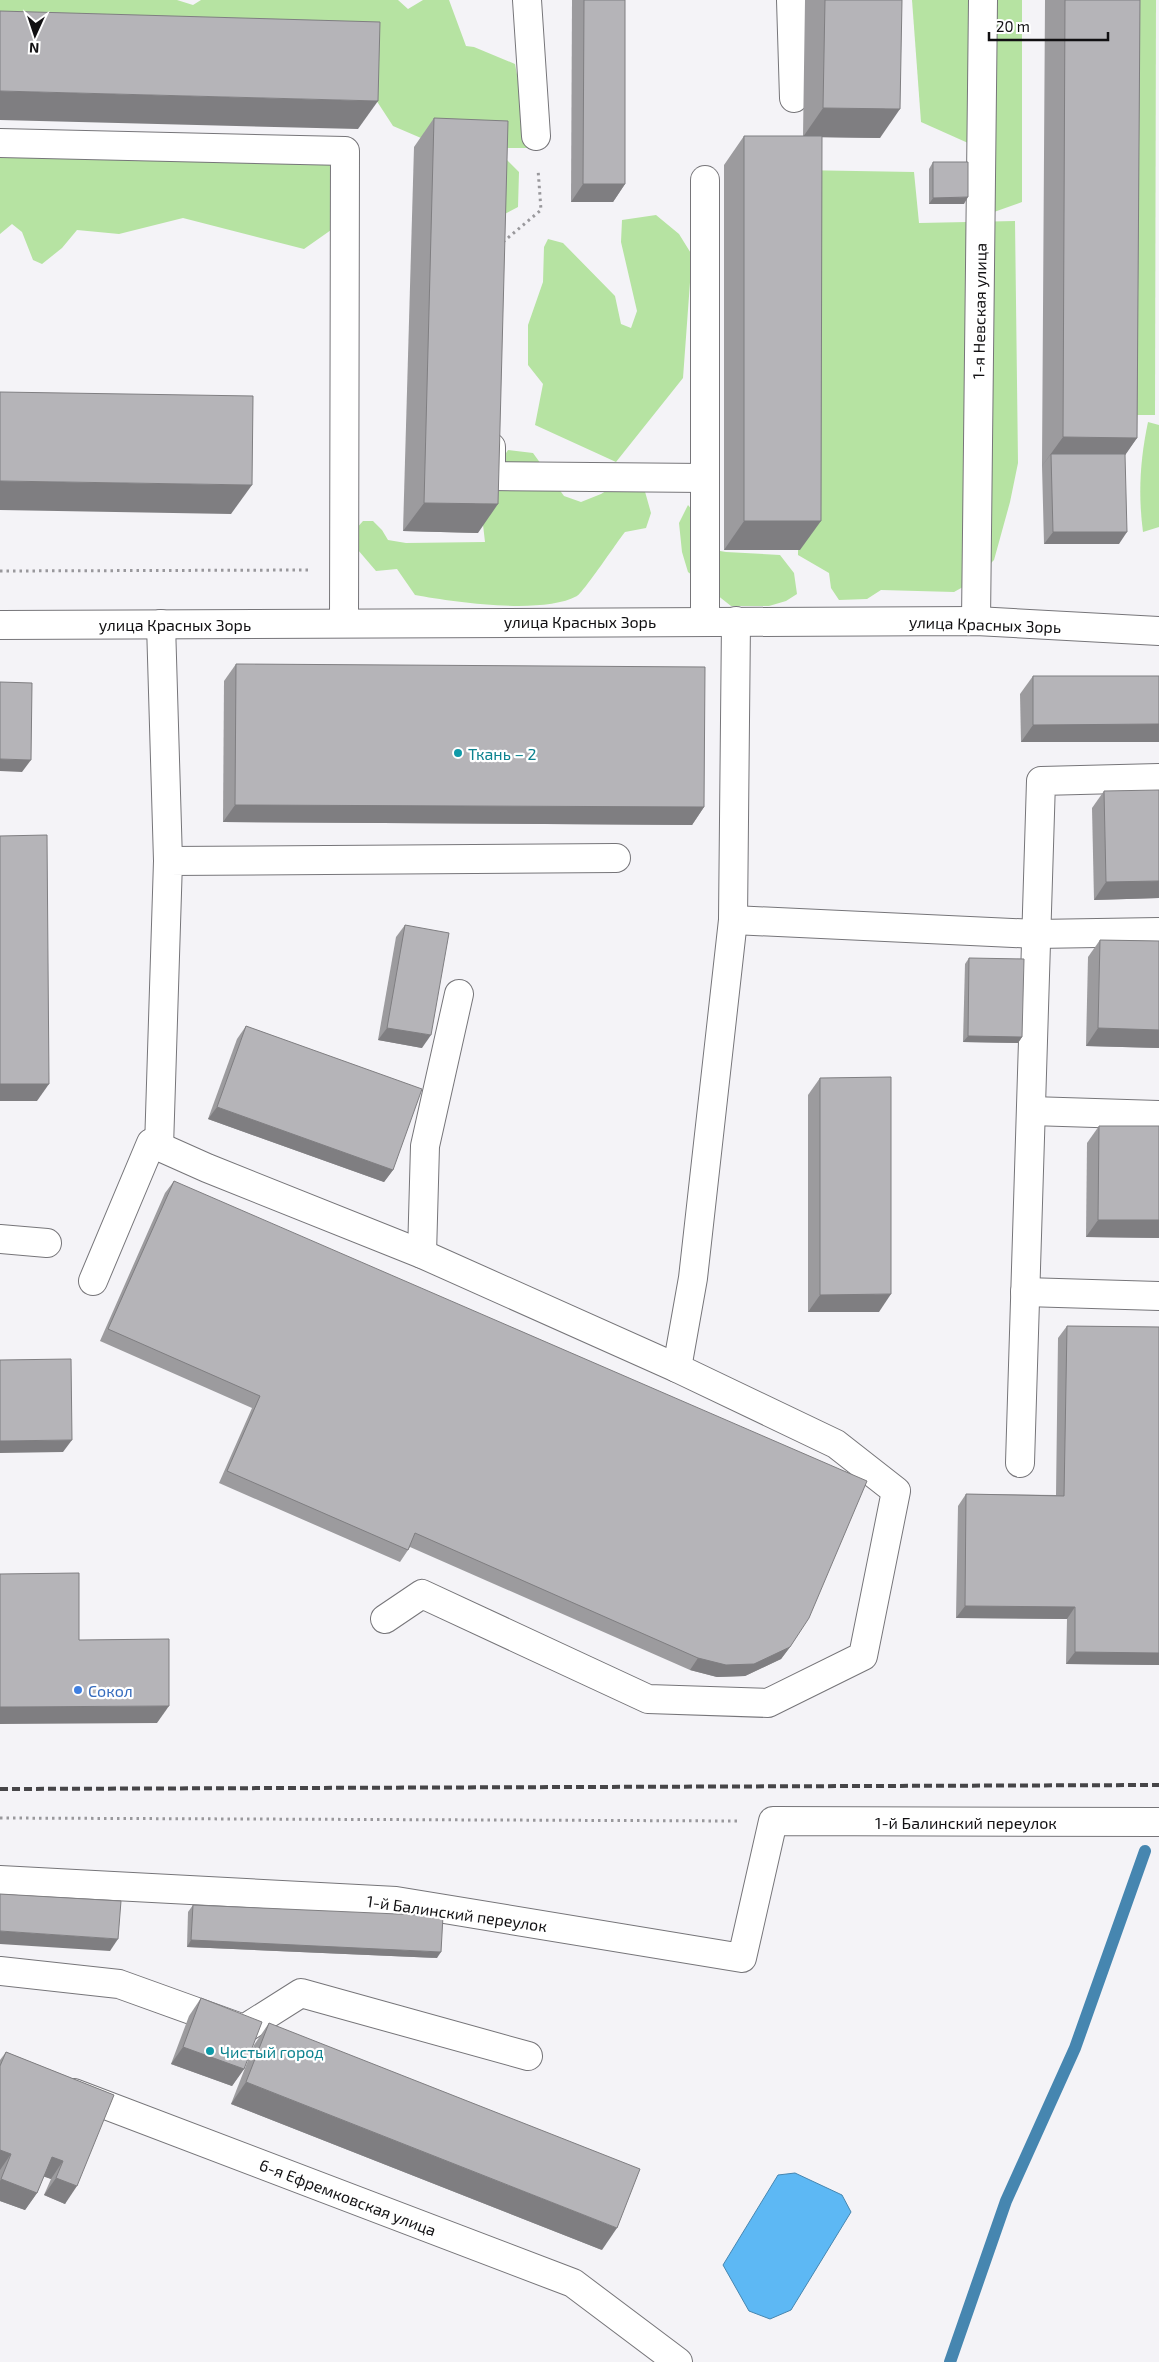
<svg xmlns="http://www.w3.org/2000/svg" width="1159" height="2362" viewBox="0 0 1159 2362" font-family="'Exo 2',sans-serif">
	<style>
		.green { fill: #b6e3a2 }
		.water { fill: #5db8f4; stroke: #4686b0 }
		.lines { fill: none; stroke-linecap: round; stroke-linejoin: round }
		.stream { stroke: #4686b0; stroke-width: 12 }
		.minor-casing { stroke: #767579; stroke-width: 30 }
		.path { stroke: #99989c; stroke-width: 3; stroke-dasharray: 2.5 4; stroke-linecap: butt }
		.minor { stroke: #fff; stroke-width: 28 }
		.rail { stroke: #464548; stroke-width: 4; stroke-dasharray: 8 4; stroke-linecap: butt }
		.wall { fill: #9c9b9e }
		.shaded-wall { fill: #7f7e81 }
		.building { fill: #b5b4b8; stroke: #7f7e81 }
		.culture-dot { fill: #0f9aa8; stroke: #fff; stroke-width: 2 }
		.shop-dot { fill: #3f7fe0; stroke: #fff; stroke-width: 2 }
		.labels { text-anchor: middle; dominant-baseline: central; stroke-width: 4.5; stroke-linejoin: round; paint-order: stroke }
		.street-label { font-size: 16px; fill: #111012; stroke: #fff }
		.culture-label { font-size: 16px; fill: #0d838f; stroke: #fff; text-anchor: start }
		.shop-label { font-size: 16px; fill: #366cbe; stroke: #fff; text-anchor: start }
	</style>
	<rect width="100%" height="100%" fill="#f4f3f7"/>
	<g class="green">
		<polygon points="0,0 177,0 193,5 201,0 398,0 408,9 423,0 449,0 466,46 474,47 515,64 531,148 505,148 507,160 519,172 518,207 497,218 421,138 393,126 365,83 0,27"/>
		<polygon points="912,0 972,0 977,147 921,122"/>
		<polygon points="989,0 1022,0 1022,202 994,212 981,159 996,141"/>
		<polygon points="1130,0 1156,0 1155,415 1130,415"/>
		<polygon points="0,149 345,151 341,223 304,249 183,218 119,234 77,230 62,248 42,264 33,260 22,232 12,224 0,234"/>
		<polygon points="798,170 914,172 919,223 1015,221 1018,463 1010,502 994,560 972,582 954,592 881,590 867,599 839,600 831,588 829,573 798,555"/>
		<polygon points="656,215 679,234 692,255 683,378 616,462 535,425 543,384 528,365 528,325 543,282 544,247 548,239 563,243 615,296 621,324 631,328 637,311 621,242 622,220"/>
		<path d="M1148 422 1159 425V527L1143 532C1138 494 1140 460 1148 422Z"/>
		<path d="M508 450 533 453 564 496 581 502 601 494 621 482 644 488 651 513 646 528 625 532C617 542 583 593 577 596 542 615 454 602 415 595L397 569 376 571 358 550 355 530 363 521H373L382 530 388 540 406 543 485 542 482 516 491 476Z"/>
		<polygon points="688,505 700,519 703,548 726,552 780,555 794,573 797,594 786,601 769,606 731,606 688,572 682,552 679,523"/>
	</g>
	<polygon class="water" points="795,2173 842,2195 851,2212 791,2310 770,2319 749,2311 723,2265 778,2175"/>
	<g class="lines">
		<polyline class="stream" points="950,2362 1006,2201 1075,2048 1145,1851"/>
		<g class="minor-casing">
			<g id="minor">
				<polyline points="527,0 536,136"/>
				<polyline points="791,0 794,98"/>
				<polyline points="0,143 345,151 344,623"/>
				<polyline points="705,180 705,621"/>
				<polyline points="491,447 491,476 705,478"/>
				<polyline points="976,621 983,0"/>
				<polyline points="161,624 168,861"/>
				<polyline points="0,625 976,621 1159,631"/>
				<polyline points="733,920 1036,934 1159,932"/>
				<polyline points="1031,1111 1159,1115"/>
				<polyline points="159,1147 168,861 616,858"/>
				<polyline points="0,1239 47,1243"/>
				<polyline points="422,1254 425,1146 459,994"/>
				<polyline points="93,1281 151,1143 207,1168 422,1254 677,1368 693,1278 733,920 736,621"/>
				<polyline points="1025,1292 1159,1296"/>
				<polyline points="1020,1463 1041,781 1159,778"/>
				<polyline points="385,1619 422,1594 648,1699 768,1703 863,1656 896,1491 836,1444 677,1368"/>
				<polyline points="0,1880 396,1901 742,1958 773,1821 1159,1822"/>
				<polyline points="0,1971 119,1984 244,2029 301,1993 528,2056"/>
				<polyline points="74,2093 573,2283 678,2362"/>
			</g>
		</g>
		<g class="path">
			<polyline points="503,242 541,210 538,169"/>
			<polyline points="0,571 309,570"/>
			<polyline points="0,1818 738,1821"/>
		</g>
		<use href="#minor" class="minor"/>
		<polyline class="rail" points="0,1789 1159,1785"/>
	</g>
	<g class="wall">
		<polygon points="572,0 625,0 625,184 613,202 571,202"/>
		<polygon points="805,0 902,0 880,138 822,137 800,550 724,550 724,165 744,136 803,136"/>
		<polygon points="1045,0 1140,0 1137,438 1125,454 1119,544 1044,544 1042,466"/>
		<polygon points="434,118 478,533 403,531 414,147"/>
		<polygon points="933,162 964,204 929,204 929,169"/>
		<polygon points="236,664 704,807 692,825 223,822 224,681"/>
		<polygon points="1033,676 1159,676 1159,742 1021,742 1020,694"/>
		<polygon points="1104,791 1159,898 1094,900 1092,808"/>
		<polygon points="405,925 422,1048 378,1040 396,937"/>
		<polygon points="1100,940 1159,941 1159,1048 1086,1046 1088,957"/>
		<polygon points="969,958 1022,1037 1018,1043 963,1042 965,964"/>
		<polygon points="246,1026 393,1170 384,1182 208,1119 237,1039"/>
		<polygon points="820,1078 879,1312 808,1312 808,1095"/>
		<polygon points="1099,1126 1159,1126 1159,1238 1086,1237 1087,1143"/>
		<polygon points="174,1181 790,1647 781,1659 745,1676 717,1677 690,1670 410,1547 400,1562 219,1483 252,1408 100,1341 165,1193"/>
		<polygon points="1067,1326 1159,1327 1159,1665 1066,1664 1067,1619 956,1618 958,1506 966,1494 1056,1495 1058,1338"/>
		<polygon points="193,1905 437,1958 187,1947 188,1912"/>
		<polygon points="201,1998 244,2069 232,2086 171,2064 189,2016"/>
		<polygon points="269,2023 602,2250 231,2104 254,2045"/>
		<polygon points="6,2052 114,2095 65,2204 44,2195 51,2179 44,2176 37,2193 25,2210 0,2201 0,2060"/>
	</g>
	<g class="shaded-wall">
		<polygon points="0,91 378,101 358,129 0,120"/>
		<polygon points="823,108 900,109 880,138 803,137"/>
		<polygon points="583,184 625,184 613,202 571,202"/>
		<polygon points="968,197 964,204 929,204 933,198"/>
		<polygon points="1063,437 1137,438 1117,467 1051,454 1042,466"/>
		<polygon points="0,481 252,485 231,514 0,510"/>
		<polygon points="424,503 498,504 478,533 403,531"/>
		<polygon points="744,521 821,521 800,550 724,550"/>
		<polygon points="1053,532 1127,532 1119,544 1044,544"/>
		<polygon points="1159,724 1159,742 1021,742 1033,725"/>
		<polygon points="0,759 31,760 22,772 0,771"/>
		<polygon points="235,805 704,807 692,825 223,822"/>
		<polygon points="1159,881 1159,898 1094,900 1106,882"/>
		<polygon points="387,1028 431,1035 422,1048 378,1040"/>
		<polygon points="1098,1028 1159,1030 1159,1048 1086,1046"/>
		<polygon points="968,1036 1022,1037 1018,1043 963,1042"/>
		<polygon points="0,1084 49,1084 37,1101 0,1101"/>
		<polygon points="217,1107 393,1170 384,1182 208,1119"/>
		<polygon points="1098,1220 1159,1220 1159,1238 1086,1237"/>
		<polygon points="891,1294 879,1312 808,1312 820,1295"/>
		<polygon points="72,1440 63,1452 0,1453 0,1441"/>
		<polygon points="965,1606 1075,1607 1067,1619 956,1618"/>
		<polygon points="790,1647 781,1659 745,1676 717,1677 690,1670 698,1658"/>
		<polygon points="1075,1652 1159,1653 1159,1665 1066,1664"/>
		<polygon points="169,1706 157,1723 0,1724 0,1707"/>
		<polygon points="0,1931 118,1939 110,1951 0,1944"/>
		<polygon points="191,1940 441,1952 437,1958 187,1947"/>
		<polygon points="183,2047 244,2069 232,2086 171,2064"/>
		<polygon points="246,2082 617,2228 602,2250 231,2104"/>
		<polygon points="0,2150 11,2154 0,2170"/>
		<polygon points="52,2157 63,2161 51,2179 39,2175"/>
		<polygon points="56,2178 77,2186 65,2204 44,2195"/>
		<polygon points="1,2179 37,2193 25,2210 0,2201 0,2181"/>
	</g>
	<g class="building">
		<polygon points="584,0 625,0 625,184 583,184"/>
		<polygon points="825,0 902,0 900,109 823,108"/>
		<polygon points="1065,0 1140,0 1137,438 1063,437"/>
		<polygon points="0,11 380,22 378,101 0,91"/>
		<polygon points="434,118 508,121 498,504 424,503"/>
		<polygon points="744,136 822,136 821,521 744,521"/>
		<polygon points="933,162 968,162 968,197 933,198"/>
		<polygon points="0,392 253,396 252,485 0,481"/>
		<polygon points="1051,454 1125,454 1127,532 1053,532"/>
		<polygon points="236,664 705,667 704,807 235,805"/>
		<polygon points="1033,676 1159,676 1159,724 1033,725"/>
		<polygon points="0,682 32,683 31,760 0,759"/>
		<polygon points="1159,790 1159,881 1106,882 1104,791"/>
		<polygon points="47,835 49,1084 0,1084 0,836"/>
		<polygon points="405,925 449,933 431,1035 387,1028"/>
		<polygon points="1100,940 1159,941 1159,1030 1098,1028"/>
		<polygon points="969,958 1024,959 1022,1037 968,1036"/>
		<polygon points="246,1026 422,1089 393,1170 217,1107"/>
		<polygon points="891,1077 891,1294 820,1295 820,1078"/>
		<polygon points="1099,1126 1159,1126 1159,1220 1098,1220"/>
		<polygon points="174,1181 867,1481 809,1618 790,1647 754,1664 726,1665 698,1658 415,1533 408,1550 227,1471 260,1396 108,1329"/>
		<polygon points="1067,1326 1159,1327 1159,1653 1075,1652 1075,1607 965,1606 966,1494 1064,1496"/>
		<polygon points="71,1359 72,1440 0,1441 0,1360"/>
		<polygon points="79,1573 79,1640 169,1639 169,1706 0,1707 0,1574"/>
		<polygon points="0,1894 121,1901 118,1939 0,1931"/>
		<polygon points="193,1905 443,1916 441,1952 191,1940"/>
		<polygon points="201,1998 262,2022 244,2069 183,2047"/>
		<polygon points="269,2023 640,2169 617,2228 246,2082"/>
		<polygon points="6,2052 114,2095 77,2186 56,2178 63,2161 52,2157 37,2193 1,2179 11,2154 0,2150 0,2066"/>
	</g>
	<g class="culture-dot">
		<circle cx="458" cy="753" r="5"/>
		<circle cx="210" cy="2051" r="5"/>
	</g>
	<circle class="shop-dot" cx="78" cy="1690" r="5"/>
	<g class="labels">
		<g class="street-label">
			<text transform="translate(979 311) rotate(-89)">1-я Невская улица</text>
			<text x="580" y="621">улица Красных Зорь</text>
			<text x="175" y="624">улица Красных Зорь</text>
			<text transform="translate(985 624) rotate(2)">улица Красных Зорь</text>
			<text x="966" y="1822">1-й Балинский переулок</text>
			<text transform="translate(457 1913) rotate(8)">1-й Балинский переулок</text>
			<text transform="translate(348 2197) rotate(21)">6-я Ефремковская улица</text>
		</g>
		<g class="culture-label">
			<text x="468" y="753">Ткань – 2</text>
			<text x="220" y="2051">Чистый город</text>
		</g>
		<g class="shop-label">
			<text x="88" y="1690">Сокол</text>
		</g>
	</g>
	<g transform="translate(35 35) rotate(183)" stroke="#ffffff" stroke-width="4" paint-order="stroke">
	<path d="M0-4L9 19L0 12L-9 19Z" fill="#111012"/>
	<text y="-8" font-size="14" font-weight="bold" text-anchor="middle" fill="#111012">N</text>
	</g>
	<path d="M989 32v8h119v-8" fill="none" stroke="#111012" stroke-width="2.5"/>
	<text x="996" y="32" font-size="15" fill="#111012" stroke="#ffffff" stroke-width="4" paint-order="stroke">20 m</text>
</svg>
